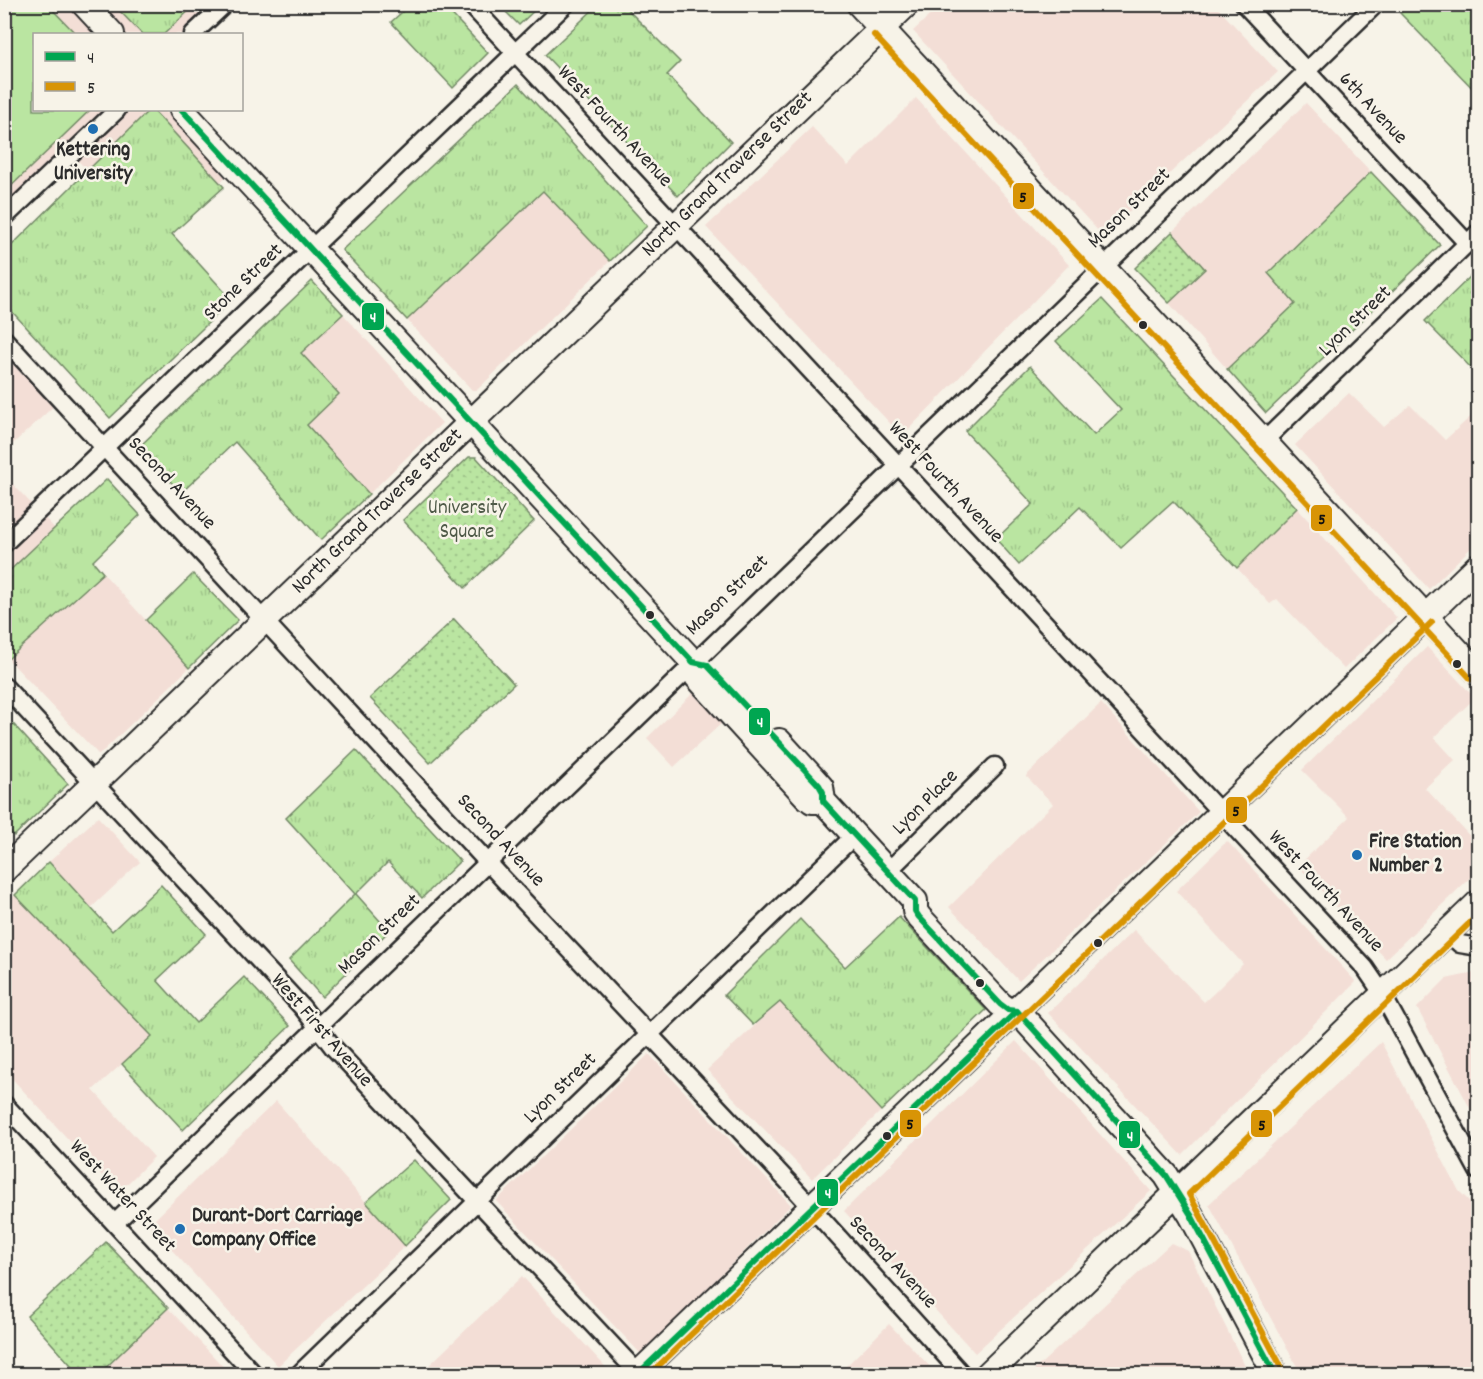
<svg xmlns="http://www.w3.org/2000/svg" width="1483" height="1379" viewBox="0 0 1483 1379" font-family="Dekko,sans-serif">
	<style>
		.built { fill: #f3ded6 }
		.grass { fill: url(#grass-tufts); stroke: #728866; stroke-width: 1.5 }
		.park { fill: url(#park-dots); stroke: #728866; stroke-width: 1.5 }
		.pitch { fill: #bae5a1; stroke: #728866; stroke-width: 1.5 }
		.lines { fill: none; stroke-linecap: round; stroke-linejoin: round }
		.street-casing { stroke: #2b2b2b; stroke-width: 21 }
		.secondary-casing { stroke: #2b2b2b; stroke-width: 28 }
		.street { stroke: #f7f3e8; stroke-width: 16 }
		.secondary { stroke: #f7f3e8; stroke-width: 24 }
		.bus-1-casing { stroke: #f7f3e8; stroke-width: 10 }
		.bus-2-casing { stroke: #f7f3e8; stroke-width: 10 }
		.bus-1 { stroke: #00a651; stroke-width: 6 }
		.bus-2 { stroke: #d89406; stroke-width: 6 }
		.poi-dot { fill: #1f6fb2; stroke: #f7f3e8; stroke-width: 2 }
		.bus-dot { fill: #2b2b2b; stroke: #f7f3e8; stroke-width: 2 }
		.labels { text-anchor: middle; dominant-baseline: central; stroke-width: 5; stroke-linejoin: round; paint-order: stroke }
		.street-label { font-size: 21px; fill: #2b2b2b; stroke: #f7f3e8 }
		.poi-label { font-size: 21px; font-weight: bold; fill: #2b2b2b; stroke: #f7f3e8; text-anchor: start }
		.park-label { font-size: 21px; fill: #4f5a48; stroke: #f7f3e8 }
		.line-badge { stroke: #f7f3e8; stroke-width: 2 }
		.badge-label { font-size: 16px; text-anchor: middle; font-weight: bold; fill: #fff }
		.pale-badge-label { font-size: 16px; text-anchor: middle; font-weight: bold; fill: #111 }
	</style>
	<defs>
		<pattern id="grass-tufts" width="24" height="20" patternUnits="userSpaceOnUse" patternTransform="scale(1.5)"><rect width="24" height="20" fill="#bae5a1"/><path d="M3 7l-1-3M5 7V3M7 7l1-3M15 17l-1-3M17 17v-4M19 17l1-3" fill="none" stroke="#a0c58b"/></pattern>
		<pattern id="park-dots" width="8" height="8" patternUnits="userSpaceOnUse" patternTransform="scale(1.5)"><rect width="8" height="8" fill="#bae5a1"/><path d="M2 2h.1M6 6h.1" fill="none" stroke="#a0c58b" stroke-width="1.8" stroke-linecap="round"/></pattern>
	</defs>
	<rect width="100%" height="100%" fill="#f7f3e8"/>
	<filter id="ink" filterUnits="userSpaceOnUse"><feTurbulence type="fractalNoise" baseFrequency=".0167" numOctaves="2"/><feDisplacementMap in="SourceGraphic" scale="12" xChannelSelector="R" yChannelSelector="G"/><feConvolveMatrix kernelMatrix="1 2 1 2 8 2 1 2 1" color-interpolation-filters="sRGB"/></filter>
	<g filter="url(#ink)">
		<g class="built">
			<polygon points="5,5 214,5 183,34 34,34 34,110 164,110 226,177 156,243 67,149 5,209"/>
			<polygon points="941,5 1215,5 1278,72 1103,236 913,31"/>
			<polygon points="916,98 1069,265 902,436 706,227 812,127 848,166"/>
			<polygon points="1306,103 1371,172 1268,273 1296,303 1227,369 1169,303 1205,269 1172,232"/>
			<polygon points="543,191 610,261 477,390 472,390 407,320"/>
			<polygon points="343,314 442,423 369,494 306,425 301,353"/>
			<polygon points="5,357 54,406 5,451"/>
			<polygon points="1349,393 1384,427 1410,405 1445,440 1478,410 1478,541 1429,589 1295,445"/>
			<polygon points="5,476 97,573 5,657"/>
			<polygon points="1297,508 1397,618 1344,669 1277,599 1270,604 1237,568"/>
			<polygon points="103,573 189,668 99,755 8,659"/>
			<polygon points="1427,647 1475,698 1434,737 1455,760 1425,788 1478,845 1478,870 1386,959 1298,866 1349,817 1302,770"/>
			<polygon points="693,693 722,723 674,767 647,738"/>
			<polygon points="1101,703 1199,812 1019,981 949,907 1053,804 1026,776"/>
			<polygon points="98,817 140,862 91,908 49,862"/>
			<polygon points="1227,841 1356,982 1182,1155 1048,1013 1134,930 1204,1002 1213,994 1243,964 1176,891"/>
			<polygon points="15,895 153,1036 93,1090 154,1157 118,1193 5,1071 5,906"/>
			<polygon points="1478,972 1478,1123 1417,1008 1446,979"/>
			<polygon points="780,1002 881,1111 812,1179 707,1070"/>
			<polygon points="1016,1041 1151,1191 975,1353 844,1211"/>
			<polygon points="1381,1042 1459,1191 1478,1210 1478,1374 1301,1374 1209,1204"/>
			<polygon points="649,1054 791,1205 641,1354 496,1201"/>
			<polygon points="276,1101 405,1246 278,1366 149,1225"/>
			<polygon points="1171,1243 1188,1251 1249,1374 1030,1374"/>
			<polygon points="522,1276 612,1374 420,1374"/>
			<polygon points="168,1308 230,1374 99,1374"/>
			<polygon points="889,1324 937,1374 838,1374"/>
		</g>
		<g class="grass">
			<polygon points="114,5 195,5 164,34 142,34"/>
			<polygon points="410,5 443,5 488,53 453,88 391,22"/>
			<polygon points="499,5 540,5 519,25"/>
			<polygon points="598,5 623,5 680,62 667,75 731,142 678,196 545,55"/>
			<polygon points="1409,5 1478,5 1478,94 1400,13"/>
			<polygon points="518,84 647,226 610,261 543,191 407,320 342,250"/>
			<polygon points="149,110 153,110 224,187 172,234 232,300 110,418 5,304 5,252"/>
			<polygon points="1371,172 1440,245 1266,413 1227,369 1295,304 1268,273"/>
			<polygon points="1478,269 1478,375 1425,321"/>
			<polygon points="312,281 343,314 301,353 339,394 307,425 369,494 321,540 235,442 181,493 139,447"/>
			<polygon points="1102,299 1297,508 1237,568 1173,501 1121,548 1080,507 1019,565 996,539 1033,504 965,431 1030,366 1094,435 1121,410 1056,341"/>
			<polygon points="107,479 140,515 93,561 103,573 8,659 4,655 5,575"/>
			<polygon points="193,574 238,620 189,668 146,620"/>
			<polygon points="5,715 68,784 14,836 5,827"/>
			<polygon points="356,750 460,861 422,898 388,862 356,894 389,931 322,997 289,960 355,894 286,818"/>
			<polygon points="49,862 112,931 161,885 206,934 157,980 196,1023 244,977 290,1026 183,1130 122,1064 152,1036 15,895"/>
			<polygon points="899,917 986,1010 881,1111 780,1002 753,1025 724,995 800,919 845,967"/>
			<polygon points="414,1160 451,1200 405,1246 366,1202"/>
		</g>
		<g class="park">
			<polygon points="1172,232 1205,269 1169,303 1135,268"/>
			<polygon points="469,457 476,457 534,521 465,588 403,520"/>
			<polygon points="454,619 514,684 430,763 370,698"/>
			<polygon points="106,1242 168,1308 99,1374 79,1374 27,1316"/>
		</g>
		<polygon class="pitch" points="5,4 48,5 76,34 34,34 34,110 90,110 5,192"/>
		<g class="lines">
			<g class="street-casing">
				<g id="street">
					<polyline points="470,4 1365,968 1380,990 1478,1171"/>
					<polyline points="1244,4 1468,244"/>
					<polyline points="193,34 225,4"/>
					<polyline points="4,218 117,110"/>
					<polyline points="4,339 505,881 793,1187 962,1374"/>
					<polyline points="1264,441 1478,233"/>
					<polyline points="4,544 566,4"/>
					<polyline points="4,686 302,1007 333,1047 639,1374"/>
					<polyline points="888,871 995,766"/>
					<polyline points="1448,933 1460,944 1478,947"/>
					<polyline points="4,1104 254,1374"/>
					<polyline points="115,1223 1376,4"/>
					<polyline points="299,1374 855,835"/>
				</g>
			</g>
			<g class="secondary-casing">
				<g id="secondary">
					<polyline points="84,4 112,34"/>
					<polyline points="859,4 1478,673"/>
					<polyline points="182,110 693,662 693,668 697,677 806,796 812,801 823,801"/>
					<polyline points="779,741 821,787 823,801 915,901 915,911 919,917 1000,1004 1008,1010 1017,1011 1166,1175 1191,1215 1275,1374"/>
					<polyline points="4,870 907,4"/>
					<polyline points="638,1374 1478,566"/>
					<polyline points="988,1374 1478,903"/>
				</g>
			</g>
			<use href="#street" class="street"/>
			<use href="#secondary" class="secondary"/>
			<g class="bus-1-casing">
				<g id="bus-1">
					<polyline points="182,110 693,662 707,665 819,785 823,792 823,801 915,901 915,911 919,917 1000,1004 1008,1010 1017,1011 1166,1175 1191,1215 1275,1374"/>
					<polyline points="638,1374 1017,1011"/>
				</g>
			</g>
			<g class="bus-2-casing">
				<g id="bus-2">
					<polyline points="874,35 1471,679"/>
					<polyline points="1283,1370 1189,1194 1478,915"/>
					<polyline points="650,1374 1432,622"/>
				</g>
			</g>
			<use href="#bus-1" class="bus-1"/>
			<use href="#bus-2" class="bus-2"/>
		</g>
	</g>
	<g class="poi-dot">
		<circle cx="93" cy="129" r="6"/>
		<circle cx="1357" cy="855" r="6"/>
		<circle cx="180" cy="1229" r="6"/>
	</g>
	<g class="bus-dot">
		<circle cx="1143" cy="325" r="5"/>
		<circle cx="650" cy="615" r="5"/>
		<circle cx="1457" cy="664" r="5"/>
		<circle cx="1098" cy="943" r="5"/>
		<circle cx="980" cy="983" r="5"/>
		<circle cx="887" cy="1136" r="5"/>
	</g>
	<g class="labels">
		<g class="street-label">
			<text transform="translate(1372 109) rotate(47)">6th Avenue</text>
			<text transform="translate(614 127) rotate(47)">West Fourth Avenue</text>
			<text transform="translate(728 175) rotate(-44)">North Grand Traverse Street</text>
			<text transform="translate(1130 209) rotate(-44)">Mason Street</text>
			<text transform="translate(244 283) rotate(-44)">Stone Street</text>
			<text transform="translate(1356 322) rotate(-44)">Lyon Street</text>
			<text transform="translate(945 483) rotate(47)">West Fourth Avenue</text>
			<text transform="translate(171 484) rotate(47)">Second Avenue</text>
			<text transform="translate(378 512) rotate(-44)">North Grand Traverse Street</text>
			<text transform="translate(728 596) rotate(-44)">Mason Street</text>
			<text transform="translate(926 803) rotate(-45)">Lyon Place</text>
			<text transform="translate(500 841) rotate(47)">Second Avenue</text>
			<text transform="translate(1325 892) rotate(47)">West Fourth Avenue</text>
			<text transform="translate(380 935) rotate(-44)">Mason Street</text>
			<text transform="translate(321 1031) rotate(49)">West First Avenue</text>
			<text transform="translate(561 1089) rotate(-44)">Lyon Street</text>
			<text transform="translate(122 1197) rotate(47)">West Water Street</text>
			<text transform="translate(892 1263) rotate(47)">Second Avenue</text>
		</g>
		<g class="poi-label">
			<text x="93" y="151" text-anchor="middle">Kettering<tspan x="93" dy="24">University</tspan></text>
			<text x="1369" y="843">Fire Station<tspan x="1369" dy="24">Number 2</tspan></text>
			<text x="192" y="1217">Durant-Dort Carriage<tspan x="192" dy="24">Company Office</tspan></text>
		</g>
		<g class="park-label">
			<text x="467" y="509">University<tspan x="467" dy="24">Square</tspan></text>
		</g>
	</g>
	<g class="line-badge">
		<rect x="1012" y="182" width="23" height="28" rx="6" fill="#d89406"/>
		<rect x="361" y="302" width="24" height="29" rx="6" fill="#00a651"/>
		<rect x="1310" y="504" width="23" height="28" rx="6" fill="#d89406"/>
		<rect x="748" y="707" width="23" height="29" rx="6" fill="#00a651"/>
		<rect x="1225" y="796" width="23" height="28" rx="6" fill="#d89406"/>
		<rect x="899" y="1109" width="23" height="29" rx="6" fill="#d89406"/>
		<rect x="1250" y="1109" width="23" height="29" rx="6" fill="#d89406"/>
		<rect x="1118" y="1120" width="23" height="29" rx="6" fill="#00a651"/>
		<rect x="816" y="1178" width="23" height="29" rx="6" fill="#00a651"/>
	</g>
	<g class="badge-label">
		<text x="373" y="322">4</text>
		<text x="760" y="727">4</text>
		<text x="1130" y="1141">4</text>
		<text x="828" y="1198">4</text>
	</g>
	<g class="pale-badge-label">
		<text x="1023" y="202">5</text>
		<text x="1322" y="524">5</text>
		<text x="1236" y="816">5</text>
		<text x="910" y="1129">5</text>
		<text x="1262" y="1130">5</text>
	</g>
	<rect width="1483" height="1379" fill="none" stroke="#f7f3e8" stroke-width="24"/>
	<rect x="12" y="12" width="1459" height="1355" fill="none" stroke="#2b2b2b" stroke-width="2" filter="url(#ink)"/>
	<rect x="33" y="33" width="210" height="78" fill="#f7f3e8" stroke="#a5a39c" stroke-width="1.5"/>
	<rect x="45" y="52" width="30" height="9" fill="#00a651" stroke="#a5a39c" stroke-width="1.5"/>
	<text x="87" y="63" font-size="18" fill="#2b2b2b">4</text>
	<rect x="45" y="82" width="30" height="9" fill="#d89406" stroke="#a5a39c" stroke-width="1.5"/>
	<text x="87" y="93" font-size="18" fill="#2b2b2b">5</text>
</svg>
